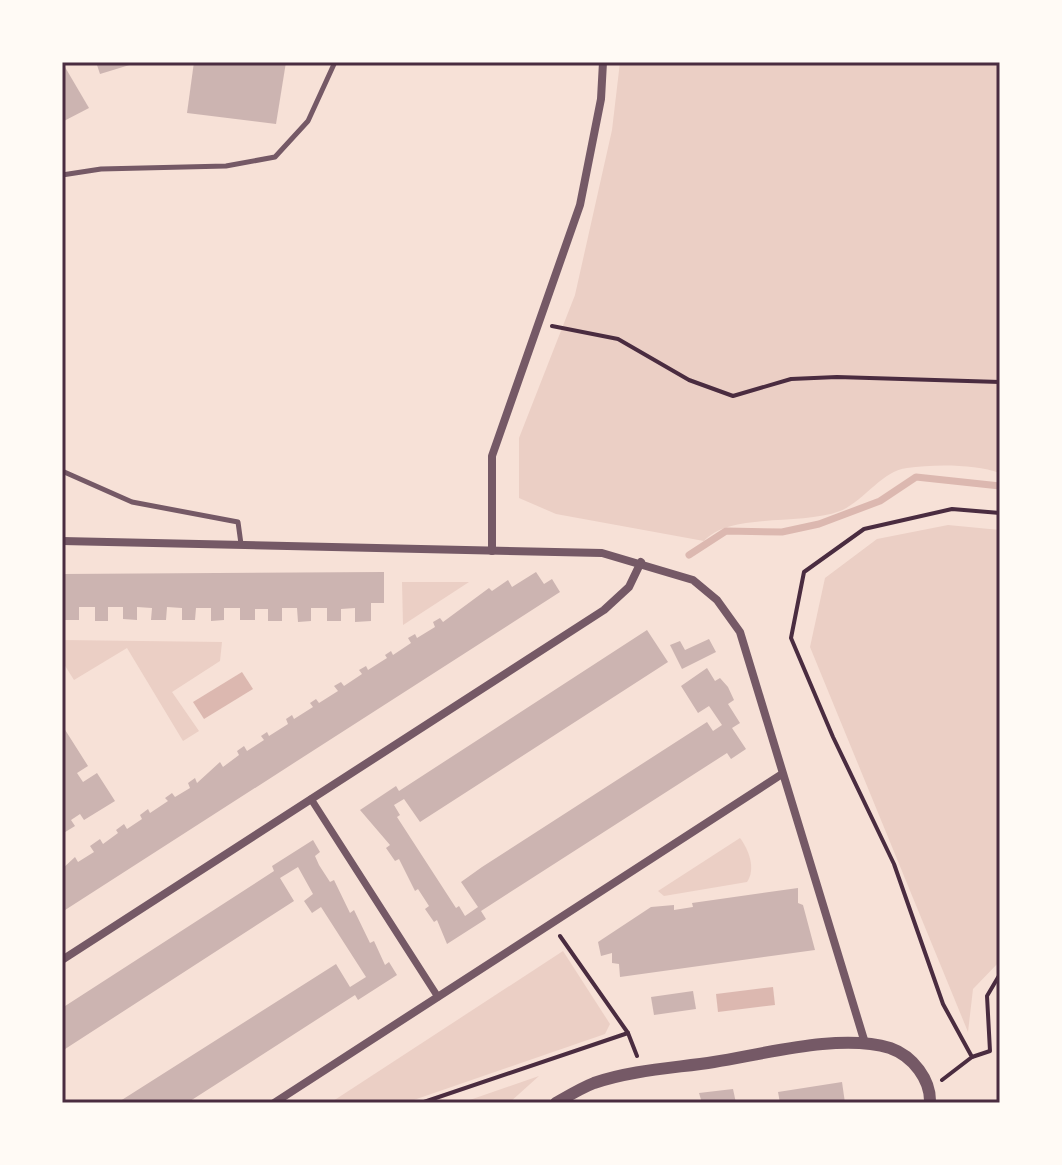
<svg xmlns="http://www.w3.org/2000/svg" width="1062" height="1165" font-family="Lato,sans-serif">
	<rect width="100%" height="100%" fill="#f7e1d7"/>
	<g fill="#ebcfc5">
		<path d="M620 62H1000V473C975 464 934 464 907 468 883 470 863 502 840 511 801 526 730 512 704 541L556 514 519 498V438L575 295 612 130Z"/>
		<path d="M948 525 1000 530V961L973 989 968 1032 810 647 825 578 877 539Z"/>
		<path d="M402 582H469L403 625Z"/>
		<path d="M62 640 222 642 220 661 172 692 199 731 183 741 127 648 74 680 62 661Z"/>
		<path d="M740 838C749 850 756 869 747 882L664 896 658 891Z"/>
		<path d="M563 951 610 1024 605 1034 405 1103H330Z"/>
		<path d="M539 1076 509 1103H461Z"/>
	</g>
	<g fill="#dcb8b0">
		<path d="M242 672 253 689 204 719 193 702Z"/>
		<path d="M773 987 775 1005 718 1012 716 994Z"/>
	</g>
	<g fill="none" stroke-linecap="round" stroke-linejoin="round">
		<path stroke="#dcb8b0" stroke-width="7" d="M689 555 726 531 782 532 819 524 880 501 916 477 1000 486"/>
	</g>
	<g fill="#ccb4b1">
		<path d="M62 62 89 108 62 122Z"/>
		<path d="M96 62H136V63L100 74Z"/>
		<path d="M194 62H286L276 124 187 113Z"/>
		<path d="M384 572V603H371V621L355 622V608L341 609V621H327V608H311V621L298 622 297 608H282V621H268V609H255V620H240V608H224V620L211 621V608H196L195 620H182V608L167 607 166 620H151L152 608 137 607V620L123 619V607H108V621H95V607H79V620H65V608H62V574Z"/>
		<path d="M536 572 544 584 552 579 560 592 62 912V869L75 857 78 862 94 852 90 846 100 839 103 844 118 833 116 830 124 824 127 829 142 819 140 815 148 809 150 813 168 801 165 798 172 793 175 797 190 788 188 783 195 778 197 783 220 762 223 767 239 755 237 751 244 746 247 751 264 740 261 736 267 732 269 736 288 724 286 719 292 715 294 719 313 707 310 703 316 699 319 703 338 691 334 686 341 682 344 686 362 674 359 670 366 666 368 670 387 658 385 655 391 651 393 655 411 643 408 638 415 634 417 638 435 627 433 622 440 618 443 622 489 588 492 591 508 580 512 587Z"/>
		<path d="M647 630 668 662 420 822 404 799 394 805 400 815 397 817 456 908 459 906 465 916 478 907 461 882 482 867 707 722 713 731 722 725 709 706 698 713 681 686 707 668 715 681 720 678 728 687 734 700 728 704 740 723 732 728 746 749 731 759 727 753 526 882 481 911 486 919 447 944 437 920 434 922 425 909 429 906 418 889 415 891 399 859 395 861 386 848 390 845 360 810 396 786 399 791Z"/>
		<path d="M709 639 716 652 682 669 670 645 680 641 685 650Z"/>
		<path d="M62 725 88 766 77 773 83 782 97 773 115 801 84 820 80 814 71 820 75 826 62 834Z"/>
		<path d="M313 840 320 852 315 856 319 865 330 882 334 880 350 913 354 910 370 943 374 941 385 965 389 962 397 975 358 1000 355 995 187 1103H117L336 964 350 987 366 977 321 907 312 913 304 901 313 894 298 867 280 878 294 901 62 1051V1008L274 871 272 866Z"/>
		<path d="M798 888V903L803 905 815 950 620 977 619 964 612 963V953L601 956 598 942 651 907 674 905V910L693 907 692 903Z"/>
		<path d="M693 991 696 1009 654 1015 651 997Z"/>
		<path d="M842 1082 845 1103H780L778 1092Z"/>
		<path d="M733 1089 736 1103H702L699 1093Z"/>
	</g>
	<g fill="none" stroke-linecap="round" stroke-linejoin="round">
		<g stroke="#4a2c40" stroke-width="4">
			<path d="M552 326 618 339 689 380 733 396 791 379 837 377 1000 382"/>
			<path d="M560 936 628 1033 637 1056"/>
			<path d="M972 1057 990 1051 987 996 1000 974"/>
			<path d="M942 1080 972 1057 943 1004 894 864 833 737 791 638 804 572 864 529 952 509 1000 513"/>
			<path d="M421 1103 628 1033"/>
		</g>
		<g stroke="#755966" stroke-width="5">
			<path d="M62 175 101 169 226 166 275 157 308 121 335 62"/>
			<path d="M62 471 132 502 238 522 241 544"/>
		</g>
		<path stroke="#755966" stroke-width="7" d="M311 799 438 997"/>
		<g stroke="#755966" stroke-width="8">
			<path d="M62 541 602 553 693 580 717 600 740 632 865 1043"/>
			<path d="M492 551V456L580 205 601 99 603 62"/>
			<path d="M62 960 604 610 629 587 641 562"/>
			<path d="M274 1103 782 774"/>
		</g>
		<path stroke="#755966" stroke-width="12" d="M556 1103C568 1096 581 1088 594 1083 632 1070 675 1068 714 1062 765 1054 840 1033 890 1048 913 1056 931 1080 930 1103"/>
	</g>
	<rect width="1062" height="1165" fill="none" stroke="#fffaf5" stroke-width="128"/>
	<rect x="64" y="64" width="934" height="1037" fill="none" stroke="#4a2c40" stroke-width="3"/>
</svg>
